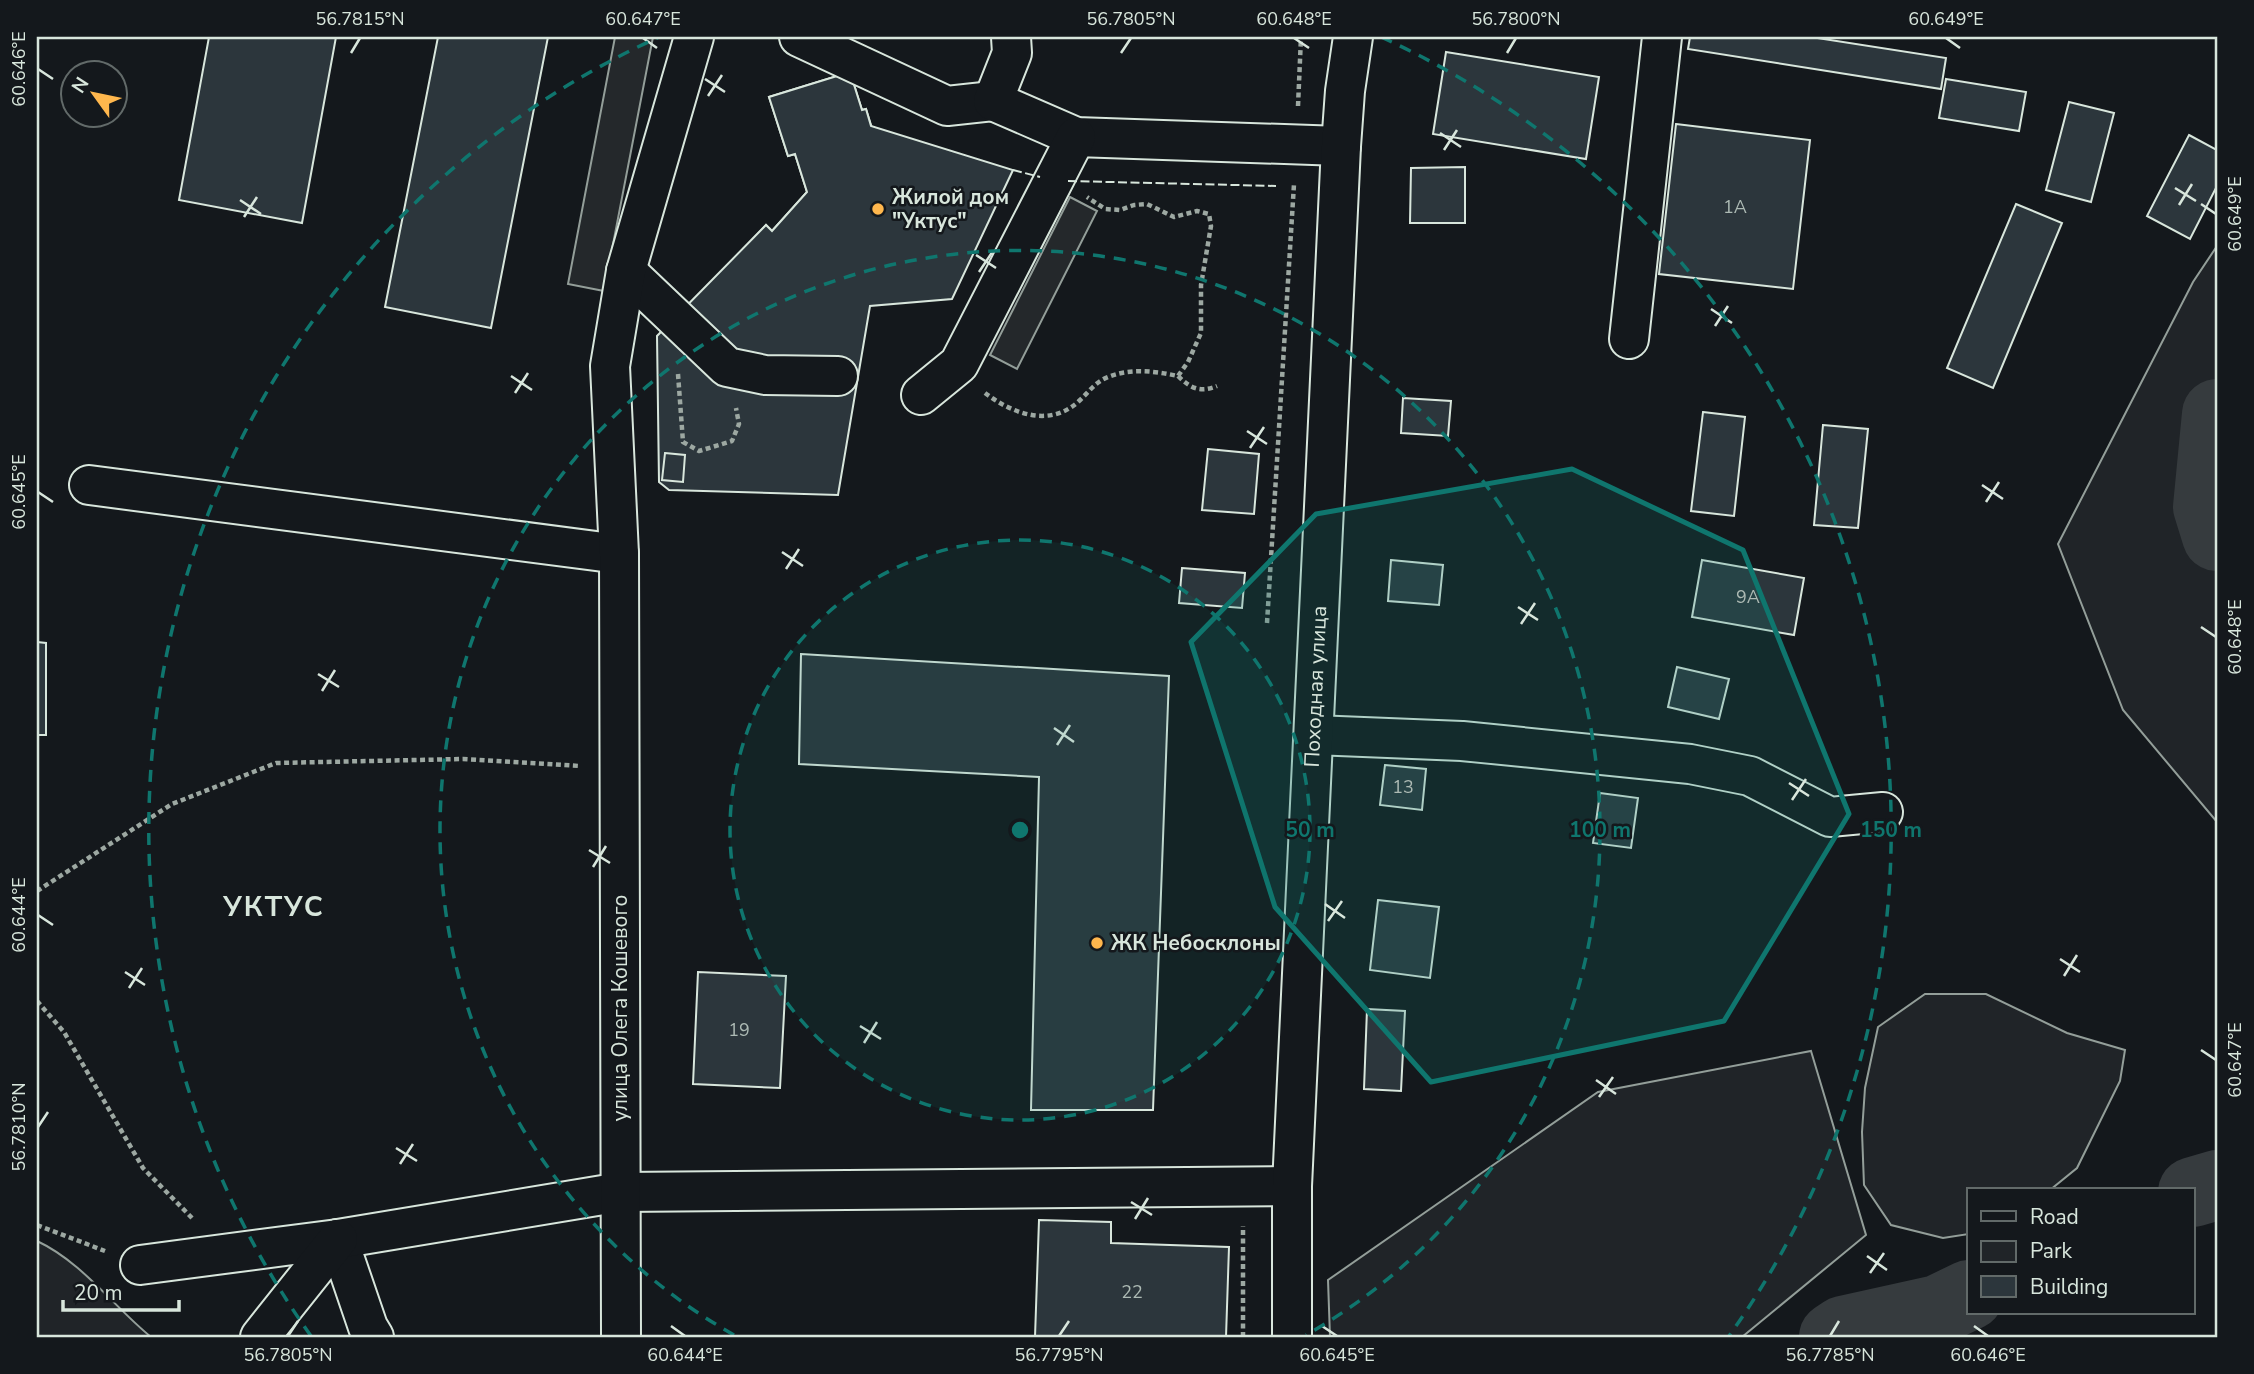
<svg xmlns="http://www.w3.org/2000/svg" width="2254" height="1374" font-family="'Nunito Sans',sans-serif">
	<rect width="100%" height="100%" fill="#14181c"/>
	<g fill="#202428" stroke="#939e99" stroke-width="2">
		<path d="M2217 246V822L2123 710 2058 544 2193 282Z"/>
		<path d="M1925 994H1986L2067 1033 2125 1050 2120 1081 2077 1168 2050 1190H1969V1234L1943 1238 1891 1225 1864 1185 1862 1132 1865 1088 1878 1027Z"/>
		<path d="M1811 1051 1866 1235 1742 1337H1330L1328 1280 1598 1092Z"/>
		<path d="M37 1241C82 1262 113 1306 151 1337H37Z"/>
	</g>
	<g fill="#24282b" stroke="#939e99" stroke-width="2">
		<path d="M615 37H653L604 291 568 284Z"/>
		<path d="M1070 197 1097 211 1017 369 990 355Z"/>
	</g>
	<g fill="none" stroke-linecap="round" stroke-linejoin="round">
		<g stroke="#363b3e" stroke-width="70">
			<path d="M2217 414 2208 507 2217 536"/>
			<path d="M2193 1192 2217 1185"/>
			<path d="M1834 1337 1843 1331 1938 1310 1969 1295"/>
		</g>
	</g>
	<g fill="#2c363c" stroke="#d8e6dc" stroke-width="2">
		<path d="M209 37H336L302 223 179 200Z"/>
		<path d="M438 37H548L491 328 385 307Z"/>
		<path d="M1690 37H1811L1946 58 1941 89 1688 49Z"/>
		<path d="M1446 52 1599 77 1586 159 1433 134Z"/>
		<path d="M850 72 862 110 866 109 883 164 970 187 945 278 860 256 815 304 810 300 783 329 722 272 766 225 772 231 807 192 795 154 788 156 769 97Z"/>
		<path d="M850 72 862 110 866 109 871 126 1013 170 952 299 870 306 838 495 669 490 659 482 657 336 766 225 772 231 807 192 795 154 788 156 769 97Z"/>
		<path d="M1946 79 2026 92 2019 131 1939 118Z"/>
		<path d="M2069 102 2114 113 2091 202 2046 190Z"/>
		<path d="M1676 124 1810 140 1793 289 1659 274Z"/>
		<path d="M2189 135 2217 150V186L2190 239 2147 216Z"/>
		<path d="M1465 167V223H1410L1411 168Z"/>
		<path d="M2016 204 2062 223 1993 388 1947 368Z"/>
		<path d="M1403 398 1451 401 1448 436 1401 433Z"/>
		<path d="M1703 412 1745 417 1734 516 1691 511Z"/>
		<path d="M1823 425 1868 429 1858 528 1814 525Z"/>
		<path d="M1208 449 1259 454 1254 514 1202 510Z"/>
		<path d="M665 453 685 455 683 482 662 480Z"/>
		<path d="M1391 560 1443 565 1439 605 1388 601Z"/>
		<path d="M1702 560 1804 578 1794 635 1692 617Z"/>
		<path d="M1182 568 1245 573 1242 608 1179 603Z"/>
		<path d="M37 642 46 643V735H37Z"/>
		<path d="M801 654 1169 676 1153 1110H1031L1039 777 799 764Z"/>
		<path d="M1677 667 1729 679 1719 719 1668 707Z"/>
		<path d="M1385 765 1426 769 1422 810 1380 805Z"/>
		<path d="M1600 793 1638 798 1631 848 1593 843Z"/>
		<path d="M1378 900 1439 907 1430 978 1370 970Z"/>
		<path d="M698 972 786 976 780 1088 693 1084Z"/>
		<path d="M1367 1009 1405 1011 1401 1091 1364 1089Z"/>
		<path d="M1039 1220 1111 1222V1243L1229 1247 1226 1337H1035Z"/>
	</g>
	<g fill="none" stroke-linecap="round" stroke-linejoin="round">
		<g stroke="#d8e6dc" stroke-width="42">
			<g id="minor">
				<path d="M799 37 947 106 993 101"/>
				<path d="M1011 37 1012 53 993 101 1076 137 1341 146"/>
				<path d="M626 271 727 367 765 375 838 376"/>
				<path d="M1629 339 1662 37"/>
				<path d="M921 395 959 364 1076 137"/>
				<path d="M89 485 619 554"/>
				<path d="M1314 735 1462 741 1690 764 1750 776 1830 817 1883 812"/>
				<path d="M338 1239 368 1327 374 1337"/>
				<path d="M140 1265 338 1239 621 1192 1292 1186"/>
				<path d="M260 1337 338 1239"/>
				<path d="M621 1337 619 554 610 366 626 271 694 37"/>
			</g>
		</g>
		<g stroke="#d8e6dc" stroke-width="42">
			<g id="major">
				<path id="s1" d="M1292 1337V1186L1341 146 1345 91 1353 37"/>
			</g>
		</g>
		<g stroke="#9da8a2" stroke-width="4.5" stroke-dasharray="5 3.5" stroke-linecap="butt">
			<path d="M1298 106 1301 37"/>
			<path d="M678 374 683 442 699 451 732 441 739 424 736 408"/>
			<path d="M1178 376C1190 388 1200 393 1217 386"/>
			<path d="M985 393C1013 414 1050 428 1079 401 1089 392 1095 382 1108 377 1130 368 1155 371 1178 376L1188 362 1201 333V285L1211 226 1209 214 1197 211 1174 217 1147 204 1134 205 1120 210 1105 209 1087 197"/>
			<path d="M1267 623 1294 184"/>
			<path d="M37 891 172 804 276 763 463 759 580 766"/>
			<path d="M37 1001 64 1032 143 1168 192 1218"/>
			<path d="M37 1225 105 1251"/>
			<path d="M1243 1337V1226"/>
		</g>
		<use href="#minor" stroke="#14181c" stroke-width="38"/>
		<use href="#major" stroke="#14181c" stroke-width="38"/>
		<g stroke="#d8e6dc" stroke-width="2" stroke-dasharray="9 3.5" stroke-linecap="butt">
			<path d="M1013 170 1040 177"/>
			<path d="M1068 181 1276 186"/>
		</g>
	</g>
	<path fill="#0f766e" fill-opacity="0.2" stroke="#0f766e" stroke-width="5" stroke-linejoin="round" d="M1572 469 1743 550 1849 814 1724 1021 1431 1082 1275 907 1191 642 1316 514Z"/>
	<path fill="none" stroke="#d8e6dc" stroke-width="2.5" d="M643 38 657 48M1294 38 1309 48M1946 38 1960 48M351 53 360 38M1121 53 1131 38M1507 53 1516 38M38 69 53 79M705 79 725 92M708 96 722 75M1440 133 1461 147M1444 150 1457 130M2175 188 2196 201M240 200 261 214M2201 204 2216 214M2179 205 2192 184M244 217 257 197M976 255 996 268M979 272 993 251M1711 309 1732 323M1715 326 1728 306M511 376 532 390M515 393 528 373M1247 431 1267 444M1250 448 1264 427M1982 485 2003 499M38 492 53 502M1986 502 1999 482M782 552 803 566M786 569 799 549M1518 607 1538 620M1521 624 1535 603M2201 627 2216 637M318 674 339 687M322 691 335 670M1054 728 1074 742M1057 745 1070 725M1789 783 1809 796M1792 800 1806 779M589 850 610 863M593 867 606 846M1325 904 1345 918M38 915 53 925M1328 921 1342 901M2060 959 2080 972M125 972 145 985M2064 976 2077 955M129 988 142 968M860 1026 881 1039M864 1043 877 1022M2201 1050 2216 1060M1596 1080 1616 1094M1599 1097 1613 1077M38 1127 48 1112M396 1148 417 1161M400 1164 413 1144M1131 1202 1152 1215M1135 1219 1148 1198M1867 1256 1887 1270M1870 1273 1884 1253M671 1326 685 1336M1322 1326 1337 1336M1974 1326 1988 1336M288 1336 298 1321M1059 1336 1069 1321M1830 1336 1839 1321"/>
	<circle cx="1020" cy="830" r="290" fill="#0f766e" fill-opacity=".12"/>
	<g fill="none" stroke="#0f766e" stroke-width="3.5" stroke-dasharray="12 9">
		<circle cx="1020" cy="830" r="290"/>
		<path d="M734 1335A580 580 0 1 1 1306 1335"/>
		<path d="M311 1336A871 871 0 0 1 659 37M1381 37A871 871 0 0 1 1729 1336"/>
	</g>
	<g fill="#ffb74d" stroke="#14181c" stroke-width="2.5">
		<circle cx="878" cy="209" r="7"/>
		<circle cx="1097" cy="943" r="7"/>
	</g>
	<g text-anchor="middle" stroke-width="5" stroke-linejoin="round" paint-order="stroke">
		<g font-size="18" fill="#adbab4">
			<text x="1735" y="213">1А</text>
			<text x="1748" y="603">9А</text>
			<text x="1403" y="793">13</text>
			<text x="739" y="1036">19</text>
			<text x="1132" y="1298">22</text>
		</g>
		<g font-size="21" font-weight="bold" fill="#d8e6dc" stroke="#14181c" text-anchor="start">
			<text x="892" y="204">Жилой дом<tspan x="892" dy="24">"Уктус"</tspan></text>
			<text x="1111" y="950">ЖК Небосклоны</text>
		</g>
		<g font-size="21" fill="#d8e6dc" stroke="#14181c">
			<text dy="7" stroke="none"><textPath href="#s1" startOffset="651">Походная улица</textPath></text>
			<text transform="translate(620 1008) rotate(-90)" y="7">улица Олега Кошевого</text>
		</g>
		<g font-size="28" font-weight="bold" letter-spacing="2" fill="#d8e6dc" stroke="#14181c">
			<text x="274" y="916">УКТУС</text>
		</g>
	</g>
	<circle cx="1020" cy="830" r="10" fill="#0f766e" stroke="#14181c" stroke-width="3.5"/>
	<g font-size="21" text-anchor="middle" font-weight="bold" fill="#0f766e" stroke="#14181c" stroke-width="5" stroke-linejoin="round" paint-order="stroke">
		<text x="1310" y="837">50 m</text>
		<text x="1600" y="837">100 m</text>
		<text x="1891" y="837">150 m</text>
	</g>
	<rect width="2254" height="1374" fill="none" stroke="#14181c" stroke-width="77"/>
	<rect x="1967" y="1188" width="228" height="126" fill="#14181c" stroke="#626a69" stroke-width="2"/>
	<rect x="1981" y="1211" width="35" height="10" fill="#14181c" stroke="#626a69" stroke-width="2"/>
	<text x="2030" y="1224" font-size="21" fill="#d8e6dc">Road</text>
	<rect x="1981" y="1241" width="35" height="21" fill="#202428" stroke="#626a69" stroke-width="2"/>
	<text x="2030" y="1258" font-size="21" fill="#d8e6dc">Park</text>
	<rect x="1981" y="1276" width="35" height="21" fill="#2c363c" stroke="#626a69" stroke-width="2"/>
	<text x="2030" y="1294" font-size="21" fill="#d8e6dc">Building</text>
	<g transform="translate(94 94) rotate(303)"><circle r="33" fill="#14181c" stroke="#626a69" stroke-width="2"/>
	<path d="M0-5L12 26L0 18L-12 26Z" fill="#ffb74d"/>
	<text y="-10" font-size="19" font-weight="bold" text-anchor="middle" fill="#d8e6dc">N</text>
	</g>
	<path d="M63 1300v10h116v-10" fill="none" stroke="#d8e6dc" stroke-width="3.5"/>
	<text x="74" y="1300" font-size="21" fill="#d8e6dc" stroke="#14181c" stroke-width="5" paint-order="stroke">20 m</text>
	<rect x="38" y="38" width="2178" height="1298" fill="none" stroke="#d8e6dc" stroke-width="2.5"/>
	<g font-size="18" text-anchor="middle" fill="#d8e6dc">
		<text x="360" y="25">56.7815°N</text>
		<text x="643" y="25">60.647°E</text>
		<text x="1131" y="25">56.7805°N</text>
		<text x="1294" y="25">60.648°E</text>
		<text x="1516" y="25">56.7800°N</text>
		<text x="1946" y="25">60.649°E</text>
		<text transform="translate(19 69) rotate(-90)" y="6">60.646°E</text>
		<text transform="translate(2235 214) rotate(-90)" y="6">60.649°E</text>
		<text transform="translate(19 492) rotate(-90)" y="6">60.645°E</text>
		<text transform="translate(2235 637) rotate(-90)" y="6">60.648°E</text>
		<text transform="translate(19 915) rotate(-90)" y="6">60.644°E</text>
		<text transform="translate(2235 1060) rotate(-90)" y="6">60.647°E</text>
		<text transform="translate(19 1127) rotate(-90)" y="6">56.7810°N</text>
		<text x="288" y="1361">56.7805°N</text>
		<text x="685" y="1361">60.644°E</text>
		<text x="1059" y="1361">56.7795°N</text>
		<text x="1337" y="1361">60.645°E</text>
		<text x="1830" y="1361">56.7785°N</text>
		<text x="1988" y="1361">60.646°E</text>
	</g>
</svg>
